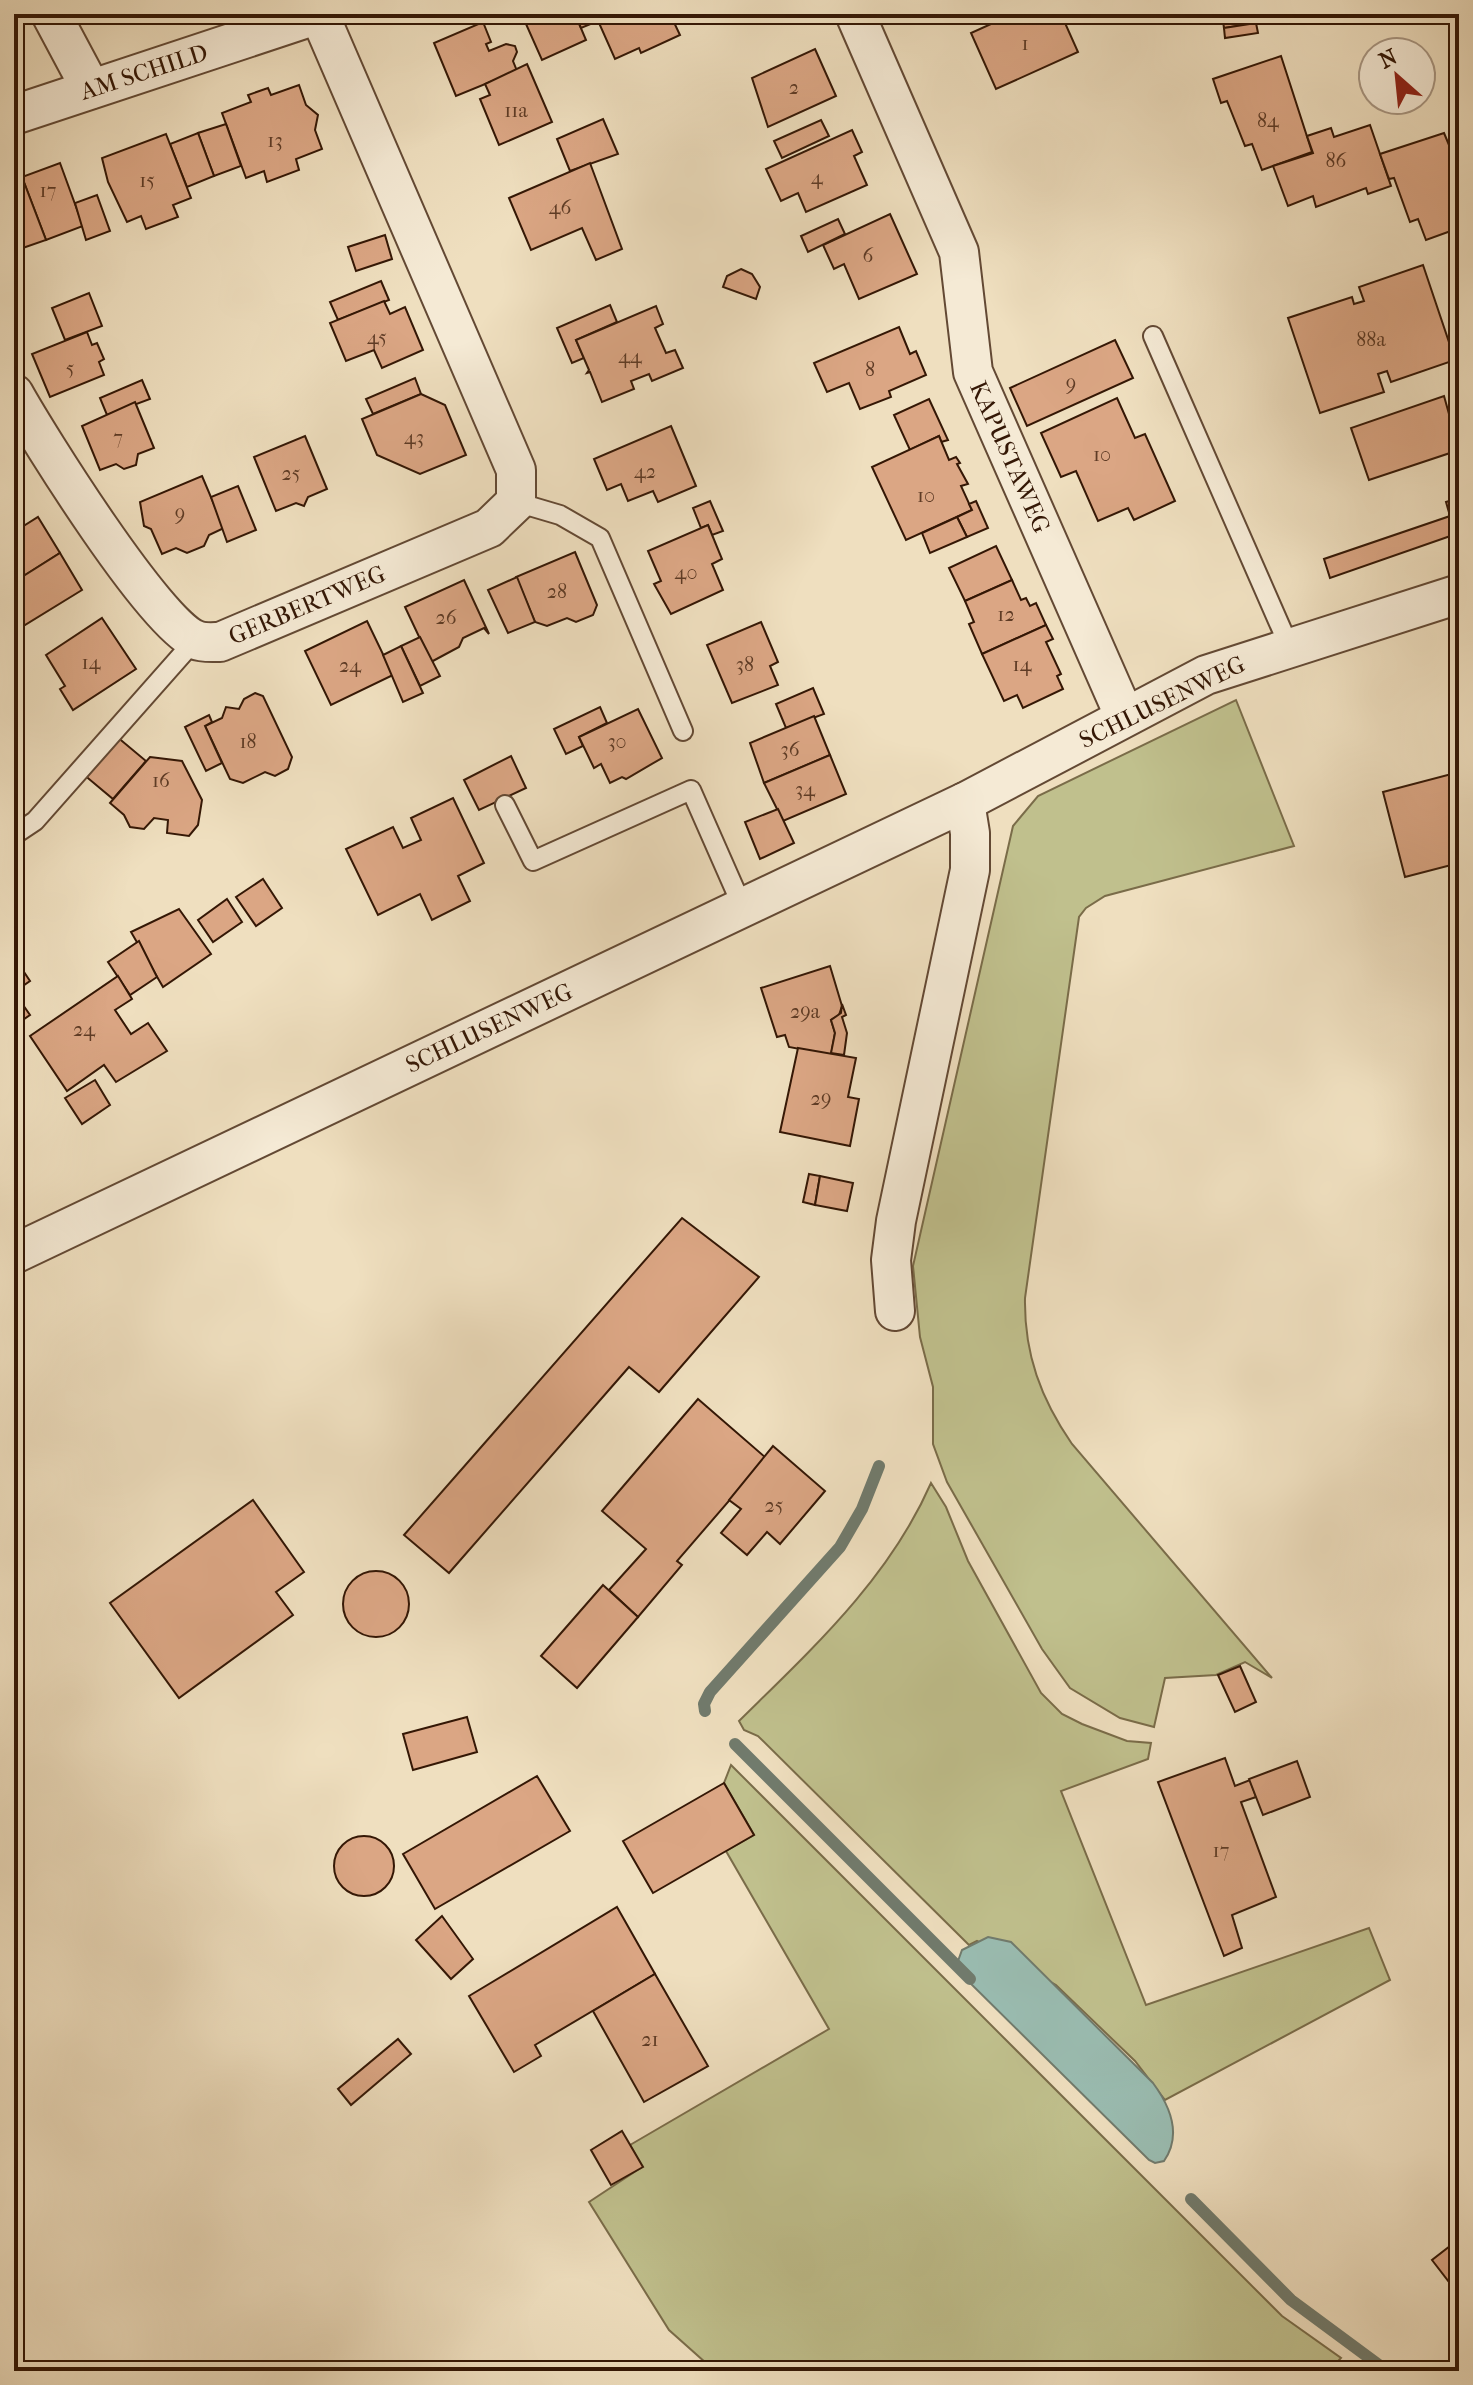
<svg xmlns="http://www.w3.org/2000/svg" width="1473" height="2385" font-family="'IM FELL French Canon',serif">
	<rect width="100%" height="100%" fill="#efdfbf"/>
	<filter id="stains"><feTurbulence type="fractalNoise" baseFrequency=".0025" numOctaves="4"/><feColorMatrix values="0 0 0 0 .2 0 0 0 0 .09 0 0 0 0 .02 0 0 0 .5 -.17"/></filter>
	<radialGradient id="worn" r=".72"><stop offset=".6" stop-color="#630" stop-opacity="0"/><stop offset="1" stop-color="#630" stop-opacity=".3"/></radialGradient>
	<g fill="#c0c08d" stroke="#7a6c49" stroke-width="2">
		<path d="M1236 700 1294 846 1105 896 1086 908 1079 917 1025 1298C1024 1354 1041 1399 1072 1444L1272 1678 1245 1662 1216 1675 1165 1678 1154 1727 1120 1718 1070 1688 1042 1649 947 1482 933 1444V1387L920 1337 913 1266 1013 826 1038 796Z"/>
		<path d="M931 1483 946 1507 968 1561 1041 1693 1062 1714 1082 1724 1127 1741 1151 1743 1148 1759 1061 1791 1146 2005 1369 1928 1390 1980 1165 2100 1135 2061 1056 1985 977 1941 969 1945 758 1736 744 1730 739 1721C812 1649 889 1579 931 1483Z"/>
		<path d="M731 1765 1282 2316 1341 2358 1329 2371H715L669 2330 589 2202 642 2167 630 2145 829 2029 726 1851 754 1835 724 1783Z"/>
	</g>
	<path fill="#9abdb2" stroke="#717b6d" stroke-width="2" d="M988 1937 1011 1942 1153 2083C1170 2106 1182 2135 1164 2161L1155 2163 1149 2160 961 1974 958 1961 962 1950Z"/>
	<g fill="none" stroke-linecap="round" stroke-linejoin="round">
		<g stroke="#717b6d" stroke-width="12">
			<path d="M705 1711 704 1704 710 1692 840 1547 862 1509 879 1466"/>
			<path d="M735 1744 970 1979"/>
			<path d="M1191 2199 1291 2300 1387 2371"/>
		</g>
	</g>
	<g fill="#dba684" stroke="#341705" stroke-width="2">
		<path d="M549 14H575L586 40 542 60 526 24Z"/>
		<path d="M575 14H595L598 21 581 28Z"/>
		<path d="M595 14H670L680 35 641 53 639 48 615 59Z"/>
		<path d="M1013 14H1061L1078 52 996 89 971 33Z"/>
		<path d="M1222 14H1261L1262 22 1224 28Z"/>
		<path d="M483 22 491 42 486 44 489 51 506 44 515 46 517 52 513 61 517 71 456 96 434 43Z"/>
		<path d="M1256 23 1258 33 1225 38 1224 28Z"/>
		<path d="M815 49 836 96 768 127 752 78Z"/>
		<path d="M1281 56 1312 152 1262 170 1252 144 1245 146 1227 101 1221 103 1213 79Z"/>
		<path d="M527 64 552 122 499 145 480 99 490 95 485 84Z"/>
		<path d="M299 85 306 105 318 115 315 130 322 149 296 159 299 170 267 182 264 171 246 178 222 113 251 102 248 95 268 88 271 95Z"/>
		<path d="M603 119 618 154 570 171 557 139Z"/>
		<path d="M821 120 829 136 782 158 774 141Z"/>
		<path d="M226 124 241 166 214 176 198 133Z"/>
		<path d="M1370 125 1391 186 1368 194 1366 188 1316 207 1313 196 1288 206 1273 166 1313 153 1307 136 1331 128 1334 137Z"/>
		<path d="M852 130 862 152 854 156 867 185 806 212 798 193 781 201 766 169Z"/>
		<path d="M198 133 214 176 187 187 170 144Z"/>
		<path d="M1444 133 1459 169V228L1426 240 1418 219 1410 222 1394 178 1389 179 1380 154Z"/>
		<path d="M166 134 191 198 173 205 178 217 146 229 141 216 127 222 108 182 102 158Z"/>
		<path d="M60 163 83 226 46 240 22 177Z"/>
		<path d="M590 163 622 249 596 260 582 228 531 250 509 198Z"/>
		<path d="M22 177 46 240 14 251V180Z"/>
		<path d="M97 195 110 231 86 240 75 203Z"/>
		<path d="M890 214 917 274 859 299 844 264 834 269 823 245Z"/>
		<path d="M838 219 845 234 808 252 801 236Z"/>
		<path d="M385 235 392 259 356 271 348 247Z"/>
		<path d="M1423 265 1455 360 1391 382 1387 371 1378 374 1384 392 1320 413 1288 318 1352 297 1354 304 1364 301 1359 287Z"/>
		<path d="M741 269 752 274 760 287 756 299 723 287 727 276Z"/>
		<path d="M381 281 389 300 338 320 330 302Z"/>
		<path d="M89 293 102 326 65 340 52 308Z"/>
		<path d="M384 301 390 314 405 307 423 350 382 368 374 350 346 361 330 323Z"/>
		<path d="M610 305 617 322 576 340 584 358 572 363 557 328Z"/>
		<path d="M656 306 663 324 655 328 666 353 675 350 683 368 652 381 649 374 631 381 634 389 602 402 590 372 587 373 589 370 576 340Z"/>
		<path d="M899 327 910 354 916 351 926 375 889 391 891 397 860 409 849 383 827 392 814 363Z"/>
		<path d="M87 332 92 345 97 343 104 359 99 362 104 375 50 397 32 354Z"/>
		<path d="M1115 340 1133 378 1027 426 1010 388Z"/>
		<path d="M415 378 421 394 373 414 366 399Z"/>
		<path d="M142 380 150 399 107 415 100 398Z"/>
		<path d="M421 394 445 405 466 455 420 474 377 455 362 419Z"/>
		<path d="M1444 396 1459 450 1369 480 1351 428Z"/>
		<path d="M1117 398 1135 438 1145 434 1175 501 1134 520 1128 508 1098 521 1076 471 1061 477 1041 433Z"/>
		<path d="M929 399 948 440 941 442 939 436 910 450 894 415Z"/>
		<path d="M135 402 154 448 138 454 136 465 124 469 116 464 100 470 82 426Z"/>
		<path d="M671 426 696 486 658 502 653 491 628 501 621 484 607 490 594 459Z"/>
		<path d="M305 436 327 489 308 497 304 506 296 503 276 511 254 457Z"/>
		<path d="M939 436 949 460 956 457 960 463 957 464 968 484 961 486 972 510 906 540 872 467Z"/>
		<path d="M202 476 224 528 209 535 204 546 187 553 176 548 162 554 151 529 144 526 140 502Z"/>
		<path d="M238 486 256 530 227 542 211 497Z"/>
		<path d="M1459 498V533L1330 578 1324 559 1450 516 1446 502Z"/>
		<path d="M710 501 723 531 712 535 708 525 701 528 693 508Z"/>
		<path d="M976 501 988 528 967 537 957 517 972 510 969 504Z"/>
		<path d="M38 517 60 553 14 582V532Z"/>
		<path d="M957 517 967 537 930 553 922 533Z"/>
		<path d="M708 525 722 559 712 564 723 590 671 614 654 584 661 581 648 551Z"/>
		<path d="M996 546 1012 580 965 601 949 568Z"/>
		<path d="M575 552 597 605 593 615 576 622 567 618 547 626 535 622 516 577Z"/>
		<path d="M60 553 82 590 20 628 14 617V582Z"/>
		<path d="M517 577 535 622 508 633 488 590Z"/>
		<path d="M464 580 489 634 484 628 463 638 459 647 431 662 405 607Z"/>
		<path d="M1012 580 1021 600 1026 598 1030 606 1036 603 1046 625 982 654 969 624 974 622 965 601Z"/>
		<path d="M102 618 136 669 73 710 60 689 65 686 46 655Z"/>
		<path d="M367 621 393 675 331 705 305 651Z"/>
		<path d="M761 622 778 662 770 666 778 685 732 703 707 645Z"/>
		<path d="M1046 625 1053 639 1046 642 1061 674 1057 676 1063 689 1023 708 1017 695 1004 701 982 654Z"/>
		<path d="M420 637 440 676 420 686 401 646Z"/>
		<path d="M401 646 423 693 403 702 383 655Z"/>
		<path d="M813 688 824 714 786 728 776 704Z"/>
		<path d="M255 693 263 696 292 757 288 769 275 776 265 772 243 783 230 779 205 726 222 718 226 707 239 709 244 699Z"/>
		<path d="M600 707 607 723 579 737 583 746 566 754 554 729Z"/>
		<path d="M638 709 662 758 626 779 622 777 610 783 601 764 594 768 579 737Z"/>
		<path d="M209 715 212 722 205 726 222 763 206 771 185 727Z"/>
		<path d="M814 716 830 755 764 783 750 743Z"/>
		<path d="M116 736 146 761 113 799 83 774Z"/>
		<path d="M830 755 846 794 783 821 764 783Z"/>
		<path d="M511 756 526 788 479 810 464 780Z"/>
		<path d="M150 757 182 761 202 800 198 825 189 836 167 833 168 820 154 818 144 829 130 827 124 815 110 803Z"/>
		<path d="M1459 772V863L1405 877 1383 792Z"/>
		<path d="M453 798 484 863 458 876 470 901 432 920 420 894 378 915 346 849 393 827 403 848 421 840 411 818Z"/>
		<path d="M778 809 794 843 760 859 745 822Z"/>
		<path d="M263 879 282 908 256 926 236 897Z"/>
		<path d="M227 899 242 922 213 942 198 920Z"/>
		<path d="M179 909 211 954 163 987 131 932Z"/>
		<path d="M139 941 157 977 130 995 108 962Z"/>
		<path d="M14 957 30 981 14 992Z"/>
		<path d="M830 966 842 1006 839 1015 831 1020 835 1033 831 1055 789 1047 785 1035 777 1037 761 988Z"/>
		<path d="M118 976 132 999 115 1010 131 1034 148 1023 167 1051 116 1082 104 1065 67 1091 30 1036Z"/>
		<path d="M14 992 30 1015 14 1026Z"/>
		<path d="M842 1004 846 1015 842 1017 847 1033 844 1055 831 1053 835 1033 831 1020 841 1013Z"/>
		<path d="M798 1048 856 1058 848 1097 859 1099 850 1146 780 1132Z"/>
		<path d="M95 1080 110 1105 82 1124 65 1098Z"/>
		<path d="M809 1174 820 1176 815 1205 803 1202Z"/>
		<path d="M820 1176 853 1183 847 1211 815 1205Z"/>
		<path d="M682 1218 759 1277 659 1392 629 1367 449 1573 404 1535Z"/>
		<path d="M698 1399 766 1458 677 1561 682 1565 638 1617 609 1590 646 1549 602 1511Z"/>
		<path d="M773 1446 825 1491 780 1544 767 1532 747 1555 721 1533 741 1509 729 1500Z"/>
		<path d="M253 1500 304 1572 276 1592 293 1615 179 1698 110 1603Z"/>
		<circle cx="376" cy="1604" r="33"/>
		<path d="M603 1585 638 1617 577 1688 541 1656Z"/>
		<path d="M1240 1666 1256 1702 1235 1712 1218 1675Z"/>
		<path d="M467 1717 477 1752 413 1770 403 1734Z"/>
		<path d="M1225 1758 1235 1786 1250 1780 1256 1797 1241 1802 1276 1897 1232 1915 1242 1948 1224 1956 1158 1782Z"/>
		<path d="M1297 1761 1310 1797 1263 1815 1249 1779Z"/>
		<path d="M537 1776 570 1831 435 1909 403 1854Z"/>
		<path d="M724 1783 754 1835 653 1893 623 1841Z"/>
		<circle cx="364" cy="1866" r="30"/>
		<path d="M617 1907 655 1974 535 2045 541 2056 514 2072 469 1996Z"/>
		<path d="M442 1916 473 1959 451 1979 416 1940Z"/>
		<path d="M655 1974 708 2066 644 2102 593 2011Z"/>
		<path d="M398 2039 411 2054 351 2105 338 2089Z"/>
		<path d="M622 2131 643 2167 611 2185 591 2150Z"/>
		<path d="M1459 2239V2295L1432 2260Z"/>
	</g>
	<g fill="none" stroke-linecap="round" stroke-linejoin="round">
		<g stroke="#634934" stroke-width="22">
			<g id="service">
				<path d="M1153 336 1289 646"/>
				<path d="M516 502 560 515 600 538 683 731"/>
				<path d="M505 805 533 861 691 790 743 908"/>
				<path d="M14 835 35 821 195 640"/>
			</g>
		</g>
		<g stroke="#634934" stroke-width="42">
			<g id="minor">
				<path d="M51 14 91 89"/>
				<path d="M855 14 959 252 973 372 1124 715"/>
				<path d="M14 115 319 14"/>
				<path d="M14 394C38 437 156 626 196 640 203 643 213 642 220 642L489 528 516 502V470L319 14"/>
				<path d="M14 1254 965 802 1206 675 1459 594"/>
				<path d="M895 1311 891 1260 896 1221 970 870V833L965 802"/>
			</g>
		</g>
		<use href="#service" stroke="#f5ead5" stroke-width="18"/>
		<use href="#minor" stroke="#f5ead5" stroke-width="38"/>
	</g>
	<g text-anchor="middle" stroke-width="6" stroke-linejoin="round" paint-order="stroke">
		<g font-size="20" fill="#5e3b25">
			<text x="1025" y="50">1</text>
			<text x="794" y="94">2</text>
			<text x="516" y="117">11a</text>
			<text x="1268" y="127">84</text>
			<text x="275" y="147">13</text>
			<text x="1336" y="167">86</text>
			<text x="817" y="184">4</text>
			<text x="147" y="187">15</text>
			<text x="48" y="197">17</text>
			<text x="560" y="214">46</text>
			<text x="868" y="262">6</text>
			<text x="377" y="344">45</text>
			<text x="1371" y="346">88a</text>
			<text x="630" y="363">44</text>
			<text x="70" y="375">5</text>
			<text x="870" y="376">8</text>
			<text x="1071" y="390">9</text>
			<text x="118" y="444">7</text>
			<text x="414" y="444">43</text>
			<text x="1102" y="461">10</text>
			<text x="645" y="478">42</text>
			<text x="291" y="480">25</text>
			<text x="926" y="502">10</text>
			<text x="180" y="520">9</text>
			<text x="686" y="579">40</text>
			<text x="557" y="598">28</text>
			<text x="1006" y="621">12</text>
			<text x="446" y="624">26</text>
			<text x="91" y="669">14</text>
			<text x="745" y="671">38</text>
			<text x="1022" y="671">14</text>
			<text x="350" y="672">24</text>
			<text x="248" y="748">18</text>
			<text x="617" y="748">30</text>
			<text x="790" y="756">36</text>
			<text x="161" y="787">16</text>
			<text x="805" y="796">34</text>
			<text x="805" y="1018">29a</text>
			<text x="84" y="1036">24</text>
			<text x="821" y="1105">29</text>
			<text x="774" y="1512">25</text>
			<text x="1221" y="1857">17</text>
			<text x="650" y="2046">21</text>
		</g>
		<g font-size="24" fill="#341705" stroke="#f5ead5">
			<text transform="translate(144 72) rotate(-18)" y="8">AM SCHILD</text>
			<text transform="translate(1010 457) rotate(66)" y="8">KAPUSTAWEG</text>
			<text transform="translate(307 605) rotate(-23)" y="8">GERBERTWEG</text>
			<text transform="translate(1162 702) rotate(-26)" y="8">SCHLUSENWEG</text>
			<text transform="translate(489 1028) rotate(-25)" y="8">SCHLUSENWEG</text>
		</g>
	</g>
	<rect width="1473" height="2385" fill="none" stroke="#efdfbf" stroke-width="48"/>
	<rect x="16" y="16" width="1441" height="2353" fill="none" stroke="#341705" stroke-width="4"/>
	<rect x="24" y="24" width="1425" height="2337" fill="none" stroke="#341705" stroke-width="2"/>
	<g transform="translate(1397 76) rotate(333)"><circle r="38" fill="#f5ead5" stroke="#a89682" stroke-width="2"/>
	<path d="M0-6L14 30L0 20L-14 30Z" fill="#8f2418"/>
	<text y="-12" font-size="22" font-weight="bold" text-anchor="middle" fill="#341705">N</text>
	</g>
	<rect width="100%" height="100%" filter="url(#stains)"/>
	<rect width="100%" height="100%" fill="url(#worn)"/>
</svg>
